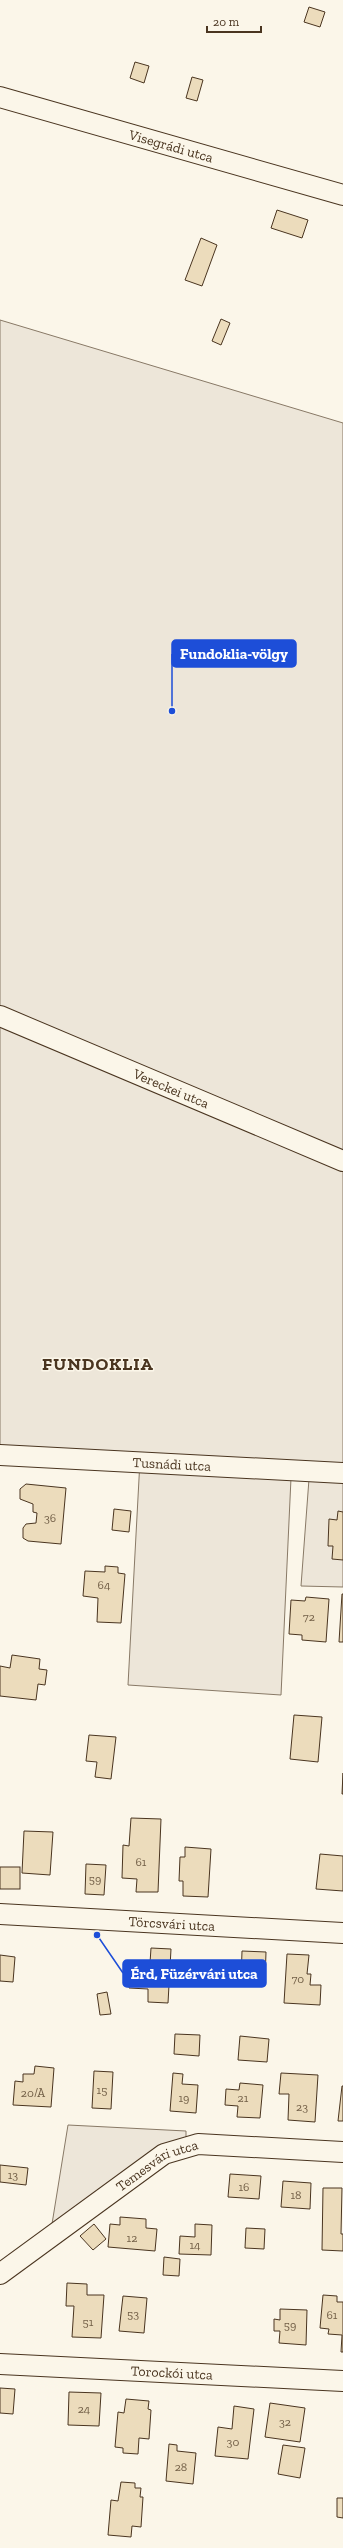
<svg xmlns="http://www.w3.org/2000/svg" width="343" height="2548" font-family="'Zilla Slab',serif">
	<rect width="100%" height="100%" fill="#fbf6e9"/>
	<g fill="#ede6d9" stroke="#887966">
		<path d="M0 320 343 423V1587L301 1586 309 1479 291 1478 281 1695 128 1685 140 1460 0 1452Z"/>
		<path d="M68 2125 186 2131V2142L99 2189 52 2224Z"/>
	</g>
	<g fill="#ecdcbc" stroke="#4a3520">
		<path d="M309 7 325 12 320 27 304 22Z"/>
		<path d="M135 62 149 66 144 83 130 78Z"/>
		<path d="M192 77 203 80 197 101 186 98Z"/>
		<path d="M277 210 308 220 302 238 271 228Z"/>
		<path d="M201 238 217 245 202 286 185 280Z"/>
		<path d="M221 319 230 323 221 345 212 341Z"/>
		<path d="M26 1484 66 1488 61 1544 28 1541 23 1538V1528L26 1524 36 1523 37 1513 33 1512V1504L20 1499V1489Z"/>
		<path d="M114 1509 131 1511 129 1532 112 1530Z"/>
		<path d="M338 1511 343 1512V1560L332 1559 333 1546H328L329 1519 337 1520Z"/>
		<path d="M105 1566 118 1567V1573L125 1574 121 1623 97 1622 98 1598 83 1596 85 1571 105 1572Z"/>
		<path d="M342 1594H343V1642H339Z"/>
		<path d="M306 1597 329 1599 326 1642 302 1640V1635L289 1634 291 1600 305 1601Z"/>
		<path d="M12 1655 40 1659 39 1669 47 1670 45 1685 38 1684 36 1700 0 1696V1666L10 1668Z"/>
		<path d="M294 1715 322 1717 318 1762 290 1759Z"/>
		<path d="M89 1735 116 1737 111 1779 95 1777 97 1762 86 1761Z"/>
		<path d="M343 1773V1794H342Z"/>
		<path d="M131 1818 161 1819 158 1892H136L137 1879 122 1878 123 1845 129 1846Z"/>
		<path d="M24 1831 53 1832 50 1875 22 1873Z"/>
		<path d="M185 1847 211 1849 208 1897 183 1896V1881H179L180 1857H185Z"/>
		<path d="M320 1854 343 1856V1891L316 1889Z"/>
		<path d="M86 1864 106 1865 104 1895 85 1894Z"/>
		<rect x="0" y="1867" width="20" height="22"/>
		<path d="M151 1948 171 1949 168 2003 148 2002V1989L129 1988 130 1962 150 1963Z"/>
		<path d="M242 1951 266 1952 265 1982 241 1981Z"/>
		<path d="M287 1954 309 1955 307 1974H311L310 1985H321L320 2005 284 2003Z"/>
		<path d="M0 1955 15 1957 13 1982 0 1981Z"/>
		<path d="M107 1992 111 2014 100 2015 97 1994Z"/>
		<path d="M175 2034 200 2035 199 2056 174 2054Z"/>
		<path d="M240 2036 269 2039 267 2062 238 2060Z"/>
		<path d="M35 2066 54 2068 51 2107 13 2105 15 2081 23 2082V2074H34Z"/>
		<path d="M94 2071 113 2072 111 2109 92 2108Z"/>
		<path d="M173 2073 183 2074 182 2084 198 2085 196 2113 170 2111Z"/>
		<path d="M281 2073 318 2075 315 2122 288 2120 289 2094H279Z"/>
		<path d="M240 2083 263 2085 260 2118 237 2117 238 2106 225 2105 226 2089 239 2090Z"/>
		<path d="M342 2086H343V2121H338Z"/>
		<path d="M0 2165 28 2168 26 2185 0 2182Z"/>
		<path d="M230 2174 261 2176 259 2199 228 2197Z"/>
		<path d="M283 2181 311 2183 310 2209 281 2207Z"/>
		<path d="M323 2188H342L341 2234H343V2251L322 2250Z"/>
		<path d="M120 2217 146 2219V2228L157 2229 155 2251 108 2247 110 2224 120 2225Z"/>
		<path d="M94 2224 106 2239 93 2250 80 2236Z"/>
		<path d="M195 2224 212 2225 211 2255 179 2254 180 2236 195 2237Z"/>
		<path d="M246 2228 265 2229 264 2249 245 2248Z"/>
		<path d="M164 2257 180 2259 179 2276 163 2275Z"/>
		<path d="M67 2283 87 2284V2295H104L101 2338 72 2337 74 2306H66Z"/>
		<path d="M323 2295 337 2296V2302H343V2352H341L342 2335 328 2334 329 2329 320 2328Z"/>
		<path d="M123 2296 147 2298 144 2333 119 2331Z"/>
		<path d="M280 2309 307 2310 306 2345 279 2343 280 2331H274V2319L280 2320Z"/>
		<path d="M0 2388 15 2389 13 2414 0 2413Z"/>
		<path d="M69 2392 101 2393 99 2426 68 2425Z"/>
		<path d="M126 2399 149 2401 148 2409 151 2410 149 2439 139 2438 138 2454 123 2453V2448L115 2447 118 2412 124 2413Z"/>
		<path d="M270 2403 305 2408 300 2442 265 2437Z"/>
		<path d="M234 2406 254 2409 248 2459 215 2456 218 2427 232 2429Z"/>
		<path d="M169 2444 177 2445V2451L196 2453 193 2484 166 2481Z"/>
		<path d="M283 2445 305 2448 300 2478 278 2474Z"/>
		<path d="M121 2482 135 2483V2488H141L140 2497H143L141 2527 132 2526 131 2537 108 2535 111 2500 118 2501Z"/>
		<path d="M337 2498H343V2518L337 2517Z"/>
	</g>
	<g fill="none" stroke-linecap="round" stroke-linejoin="round">
		<g stroke="#4a3520" stroke-width="22">
			<g id="minor">
				<path id="s1" d="M0 97 343 195"/>
				<path id="s2" d="M0 1016 343 1161"/>
				<path id="s3" d="M0 1455 343 1473"/>
				<path id="s4" d="M0 1914 343 1933"/>
				<path id="s5" d="M0 2274 164 2154 198 2144 343 2152"/>
				<path id="s6" d="M0 2364 343 2381"/>
			</g>
		</g>
		<use href="#minor" stroke="#fbf6e9" stroke-width="20"/>
	</g>
	<g text-anchor="middle" stroke-width="3" stroke-linejoin="round" paint-order="stroke">
		<g font-size="12" fill="#725f47">
			<text x="50" y="1522">36</text>
			<text x="104" y="1589">64</text>
			<text x="309" y="1621">72</text>
			<text x="141" y="1866">61</text>
			<text x="95" y="1883">59</text>
			<text x="298" y="1983">70</text>
			<text x="102" y="2094">15</text>
			<text x="33" y="2097">20/A</text>
			<text x="184" y="2102">19</text>
			<text x="243" y="2102">21</text>
			<text x="302" y="2111">23</text>
			<text x="13" y="2179">13</text>
			<text x="244" y="2191">16</text>
			<text x="296" y="2199">18</text>
			<text x="132" y="2242">12</text>
			<text x="195" y="2249">14</text>
			<text x="133" y="2318">53</text>
			<text x="332" y="2319">61</text>
			<text x="88" y="2326">51</text>
			<text x="290" y="2329">59</text>
			<text x="84" y="2413">24</text>
			<text x="285" y="2426">32</text>
			<text x="233" y="2446">30</text>
			<text x="181" y="2471">28</text>
		</g>
		<g font-size="14" fill="#4a3520" stroke="#fbf6e9">
			<text dy="5" stroke="none"><textPath href="#s1" startOffset="178">Visegrádi utca</textPath></text>
			<text dy="5" stroke="none"><textPath href="#s2" startOffset="186">Vereckei utca</textPath></text>
			<text dy="5" stroke="none"><textPath href="#s3" startOffset="172">Tusnádi utca</textPath></text>
			<text dy="5" stroke="none"><textPath href="#s4" startOffset="172">Törcsvári utca</textPath></text>
			<text dy="5" stroke="none"><textPath href="#s5" startOffset="192">Temesvári utca</textPath></text>
			<text dy="5" stroke="none"><textPath href="#s6" startOffset="172">Torockói utca</textPath></text>
		</g>
		<g font-size="18" font-weight="bold" letter-spacing="1" fill="#4a3520" stroke="#fbf6e9">
			<text x="98" y="1370">FUNDOKLIA</text>
		</g>
	</g>
	<path fill="none" stroke="#1d4ed8" stroke-width="1.5" d="M172 711L172 654M97 1935L123 1973"/>
	<g fill="#1d4ed8" stroke="#fbf6e9" stroke-width="1.5">
		<circle cx="172" cy="711" r="4"/>
		<circle cx="97" cy="1935" r="4"/>
	</g>
	<g fill="#1d4ed8" stroke="#1d4ed8" stroke-width="1.5">
		<rect x="172" y="640" width="124" height="27" rx="4"/>
		<rect x="123" y="1960" width="143" height="27" rx="4"/>
	</g>
	<g font-size="15" text-anchor="middle" font-weight="bold" fill="#fff">
		<text x="234" y="659">Fundoklia-völgy</text>
		<text x="194" y="1979">Érd, Füzérvári utca</text>
	</g>
	<path d="M207 26v6h54v-6" fill="none" stroke="#4a3520" stroke-width="2"/>
	<text x="213" y="26" font-size="12" fill="#4a3520" stroke="#fbf6e9" stroke-width="3" paint-order="stroke">20 m</text>
</svg>
